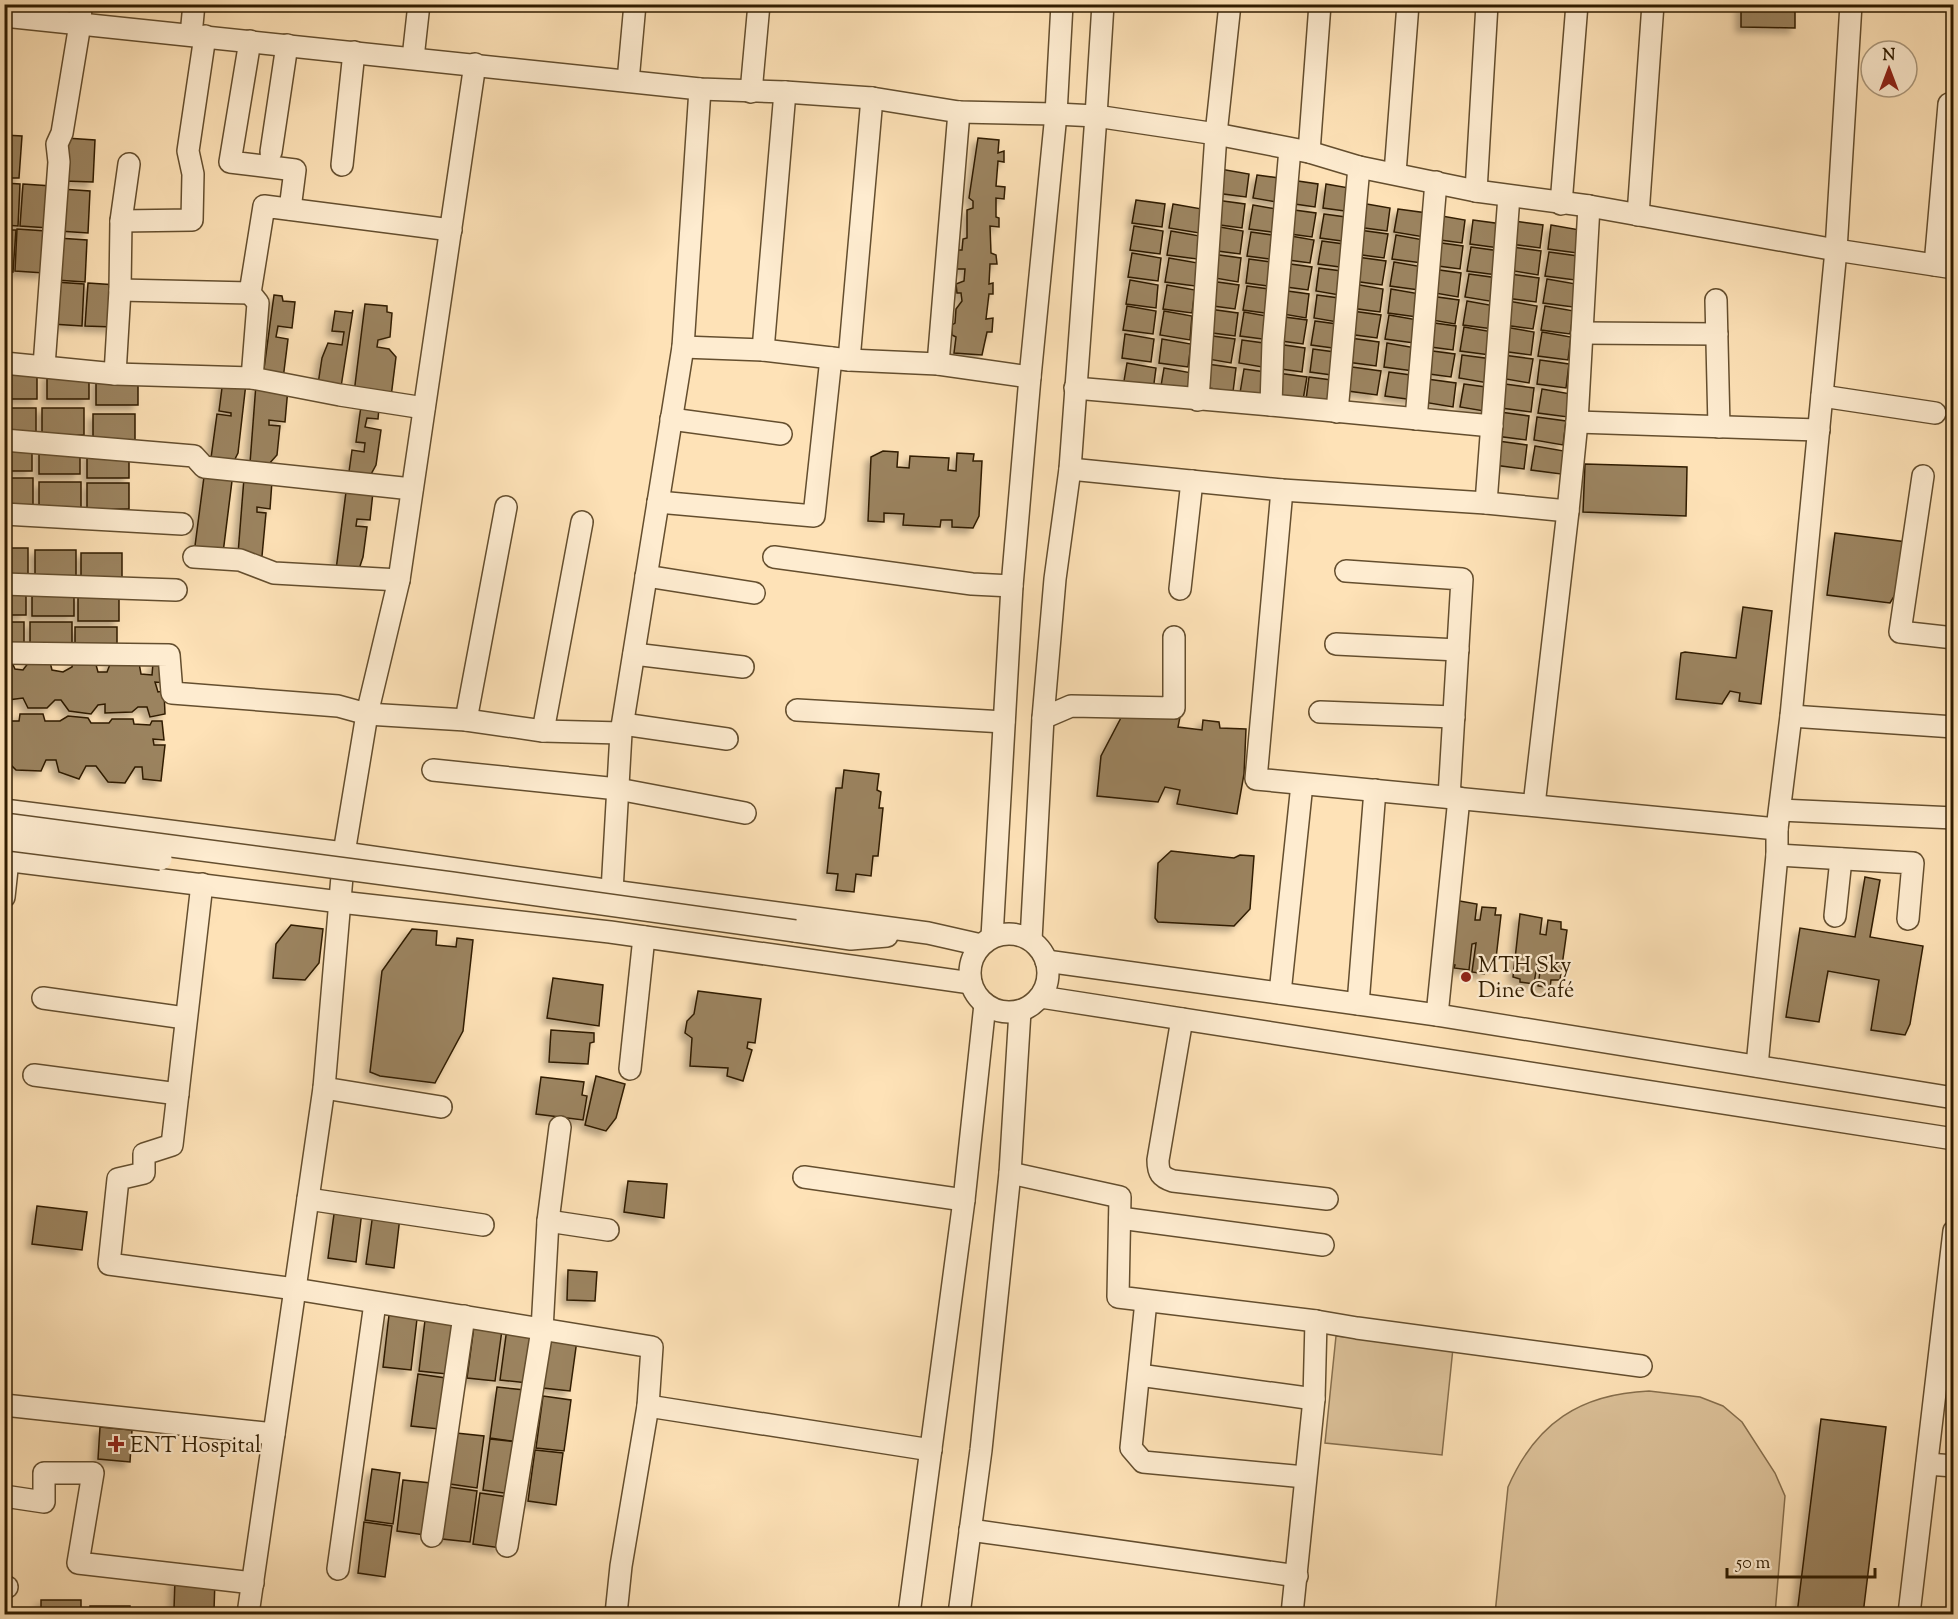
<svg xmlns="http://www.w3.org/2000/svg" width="1958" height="1619" font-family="'Sorts Mill Goudy',serif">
	<defs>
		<filter id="shadow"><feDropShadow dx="-5" dy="5" stdDeviation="3" flood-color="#0004"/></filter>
	</defs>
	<rect width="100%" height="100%" fill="#fee2b7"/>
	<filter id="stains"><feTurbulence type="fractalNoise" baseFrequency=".00333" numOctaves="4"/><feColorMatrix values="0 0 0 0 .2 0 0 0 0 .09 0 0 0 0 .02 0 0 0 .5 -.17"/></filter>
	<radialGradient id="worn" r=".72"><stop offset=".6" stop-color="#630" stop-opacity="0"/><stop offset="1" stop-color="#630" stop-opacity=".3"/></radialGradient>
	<g fill="#dbc098" stroke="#866e4c" stroke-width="1.5">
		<path d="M1336 1336 1453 1348 1442 1455 1325 1443Z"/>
		<path d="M1649 1391 1700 1397 1723 1406 1742 1422 1775 1473 1785 1496 1775 1614H1495L1508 1487C1536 1423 1580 1394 1649 1391Z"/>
	</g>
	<g fill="#9b835f" stroke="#301c00" stroke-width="1.5" filter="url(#shadow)">
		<path d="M1741 4H1795V28L1741 27Z"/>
		<path d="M4 135 22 136 19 178H4Z"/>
		<path d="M66 138 95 140 93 182 64 181Z"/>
		<path d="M978 138 999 140 998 153 1004 151V162L998 161 996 186 1005 187 1004 199 996 198V217L999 218V227L990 226 991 253 996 255 997 264H990L989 284 993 283V294H989L986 319 993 318 992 332H987L982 355 954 353 956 337 952 335V325L955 323 956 309 962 301 961 293H957L956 284 964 281 965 269H957L956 250H962L963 239 967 238V210L973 208V201L969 198Z"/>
		<path d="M1220 169 1249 174 1246 197 1216 193Z"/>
		<path d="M1257 175 1286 179 1282 203 1253 198Z"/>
		<path d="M1291 180 1318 184 1315 207 1288 203Z"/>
		<path d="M4 183 20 184 18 226 4 225Z"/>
		<path d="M23 184 52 186 49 228 20 226Z"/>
		<path d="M1326 184 1355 189 1352 212 1323 208Z"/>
		<path d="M61 189 90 191 88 233 59 231Z"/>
		<path d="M1136 200 1165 204 1162 227 1132 223Z"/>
		<path d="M1216 200 1245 204 1242 228 1213 224Z"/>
		<path d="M1361 203 1390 208 1387 231 1357 227Z"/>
		<path d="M1173 204 1202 209 1199 233 1169 228Z"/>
		<path d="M1253 205 1282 210 1279 233 1249 229Z"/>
		<path d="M1287 209 1316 213 1312 237 1283 233Z"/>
		<path d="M1398 209 1427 213 1424 237 1394 232Z"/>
		<path d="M1324 214 1353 218 1349 242 1320 238Z"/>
		<path d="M1436 215 1465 220 1462 243 1433 239Z"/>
		<path d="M1473 220 1502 224 1499 248 1470 244Z"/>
		<path d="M1514 221 1543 225 1540 248 1511 244Z"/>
		<path d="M1551 225 1580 230 1577 253 1548 249Z"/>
		<path d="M1134 226 1163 231 1160 254 1130 250Z"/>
		<path d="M1214 226 1243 231 1240 254 1210 250Z"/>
		<path d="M17 229 46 231 44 273 15 271Z"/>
		<path d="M4 230H16L13 272H4Z"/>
		<path d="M1359 230 1388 234 1384 258 1355 254Z"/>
		<path d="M1171 231 1200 236 1197 259 1167 255Z"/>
		<path d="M1251 232 1279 236 1277 260 1247 256Z"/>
		<path d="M1285 235 1314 240 1310 263 1281 259Z"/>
		<path d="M1396 235 1424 240 1422 263 1392 259Z"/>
		<path d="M58 238 87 240 85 282 56 280Z"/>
		<path d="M1322 241 1351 245 1347 268 1318 264Z"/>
		<path d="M1434 242 1463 246 1460 269 1431 265Z"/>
		<path d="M1471 247 1500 251 1497 275 1467 271Z"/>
		<path d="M1512 247 1541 251 1538 275 1508 270Z"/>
		<path d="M1549 252 1578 256 1575 280 1545 276Z"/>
		<path d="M1132 253 1161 258 1158 281 1128 277Z"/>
		<path d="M1212 254 1241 258 1238 282 1209 277Z"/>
		<path d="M1357 257 1386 261 1382 285 1353 281Z"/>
		<path d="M1169 258 1198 263 1195 286 1165 282Z"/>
		<path d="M1249 259 1278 263 1275 287 1246 283Z"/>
		<path d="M1394 262 1423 267 1419 290 1390 286Z"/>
		<path d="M1283 263 1312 267 1308 290 1279 286Z"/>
		<path d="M1319 268 1349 272 1345 296 1316 291Z"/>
		<path d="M1432 269 1461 273 1458 297 1429 292Z"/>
		<path d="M1469 274 1498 278 1495 302 1465 297Z"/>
		<path d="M1510 274 1539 278 1536 302 1506 298Z"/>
		<path d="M1547 279 1576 284 1573 307 1543 303Z"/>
		<path d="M1130 280 1158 285 1156 308 1126 304Z"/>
		<path d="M1210 281 1239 285 1235 309 1206 305Z"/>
		<path d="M4 282H10L8 324H4Z"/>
		<path d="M55 282 84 284 82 326 52 324Z"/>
		<path d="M88 283 117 285 114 327 85 326Z"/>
		<path d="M1354 284 1383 289 1380 312 1351 308Z"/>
		<path d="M1167 285 1195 290 1192 313 1163 309Z"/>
		<path d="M1247 286 1276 290 1272 314 1243 310Z"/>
		<path d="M1391 289 1420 294 1417 317 1388 313Z"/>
		<path d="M1280 290 1309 294 1306 318 1277 313Z"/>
		<path d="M274 295 282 296 283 301 295 302 292 328 278 326 276 337 288 339 283 379 263 376Z"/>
		<path d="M1317 295 1346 299 1343 323 1314 318Z"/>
		<path d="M1430 296 1459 300 1455 324 1426 319Z"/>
		<path d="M1467 301 1495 306 1493 329 1463 325Z"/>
		<path d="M1508 301 1537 306 1533 329 1504 325Z"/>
		<path d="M365 304 387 306V312L392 313 390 337 378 340 377 347 389 349 396 357 391 397 354 393Z"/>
		<path d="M1127 306 1156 311 1153 334 1123 330Z"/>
		<path d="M1545 306 1574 311 1570 334 1541 330Z"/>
		<path d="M1209 309 1238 313 1235 336 1205 332Z"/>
		<path d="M353 310 341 387 318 384 322 358 328 343 342 345 344 332 332 331 335 311 352 313Z"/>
		<path d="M1164 311 1192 316 1190 340 1160 335Z"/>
		<path d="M1352 311 1381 315 1377 338 1348 334Z"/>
		<path d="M1244 312 1272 317 1270 340 1240 336Z"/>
		<path d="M1389 315 1418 320 1414 343 1385 339Z"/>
		<path d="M1277 316 1307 320 1303 344 1274 340Z"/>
		<path d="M1315 321 1344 325 1340 349 1311 345Z"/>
		<path d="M1427 322 1456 326 1453 350 1423 346Z"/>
		<path d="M1464 327 1493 332 1490 355 1460 351Z"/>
		<path d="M1505 327 1534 332 1531 355 1501 351Z"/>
		<path d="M1542 332 1571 337 1568 360 1538 356Z"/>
		<path d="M1125 334 1154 339 1151 362 1122 358Z"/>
		<path d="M1205 335 1235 339 1231 363 1202 358Z"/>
		<path d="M1350 338 1379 342 1376 366 1347 362Z"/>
		<path d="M1162 339 1191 344 1188 367 1159 363Z"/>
		<path d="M1242 340 1271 344 1268 368 1239 363Z"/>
		<path d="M1387 343 1416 348 1413 371 1384 367Z"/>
		<path d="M1277 344 1305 348 1302 372 1274 368Z"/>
		<path d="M1313 349 1342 353 1339 376 1310 372Z"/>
		<path d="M1425 350 1455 354 1451 377 1422 373Z"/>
		<path d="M1462 355 1492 359 1488 383 1459 378Z"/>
		<path d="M1503 355 1533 359 1529 383 1500 378Z"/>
		<path d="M1540 360 1569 364 1566 388 1537 384Z"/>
		<path d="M1127 363 1156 368 1153 391 1123 387Z"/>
		<path d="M1207 364 1236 368 1233 392 1203 387Z"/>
		<path d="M1352 367 1381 371 1377 395 1348 391Z"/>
		<path d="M1164 368 1192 373 1190 396 1160 392Z"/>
		<path d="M1244 369 1273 373 1269 397 1240 393Z"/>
		<path d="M1389 372 1418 376 1414 400 1385 396Z"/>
		<rect x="4" y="373" width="33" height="26"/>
		<rect x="47" y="373" width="42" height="26"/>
		<path d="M1277 373 1307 377 1303 400 1274 396Z"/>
		<path d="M1309 377 1339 381 1335 405 1306 400Z"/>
		<rect x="96" y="378" width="42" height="27"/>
		<path d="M1427 379 1456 383 1453 407 1423 402Z"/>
		<path d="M223 380 246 383 238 453 234 461 211 458 217 414 231 416V413L219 411Z"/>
		<path d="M256 384 288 388 285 422 269 420V425L280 426 277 455 268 465 250 463Z"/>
		<path d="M1464 384 1493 388 1490 412 1460 407Z"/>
		<path d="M1505 384 1534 388 1531 412 1501 408Z"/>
		<path d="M1542 389 1571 394 1568 417 1538 413Z"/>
		<path d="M361 406 379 408 378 419 367 418 365 427 381 430 376 465 370 476 348 479 352 450 364 452 365 443 356 442Z"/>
		<rect x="4" y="408" width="32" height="26"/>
		<rect x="42" y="408" width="42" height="27"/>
		<path d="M1500 412 1529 416 1526 440 1496 436Z"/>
		<rect x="93" y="414" width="42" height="26"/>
		<path d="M1537 417 1566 421 1563 445 1534 440Z"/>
		<path d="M1498 441 1527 445 1524 469 1494 465Z"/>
		<rect x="4" y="445" width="28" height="26"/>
		<path d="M1535 446 1564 451 1561 474 1531 470Z"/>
		<rect x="39" y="448" width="41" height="26"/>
		<path d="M883 451 898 452 897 467 909 468 910 456 949 458 948 470 956 471 957 453 974 454 973 461H982L979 516 973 528 952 527V520H941L940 527 903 525 904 514 884 513V522L868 521 871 457Z"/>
		<rect x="87" y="452" width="42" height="26"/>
		<path d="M1585 464 1687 467 1686 516 1583 512Z"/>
		<path d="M205 469 233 473 223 553 206 554 195 546Z"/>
		<rect x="4" y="478" width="29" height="27"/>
		<path d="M244 478 272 481 270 509 257 507V512L266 513 262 556 238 554Z"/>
		<rect x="39" y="482" width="42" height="26"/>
		<rect x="87" y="483" width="42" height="26"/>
		<path d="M347 484 373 492 370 520 357 519 356 526 367 527 363 557 359 569 336 570Z"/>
		<path d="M1835 533 1907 542 1901 585 1890 603 1827 595Z"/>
		<rect x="4" y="548" width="24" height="26"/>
		<rect x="35" y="550" width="41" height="27"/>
		<rect x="81" y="553" width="41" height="26"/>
		<rect x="4" y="589" width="22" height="26"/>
		<rect x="32" y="590" width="42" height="26"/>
		<rect x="78" y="594" width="41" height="27"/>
		<path d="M1743 607 1772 611 1761 704 1739 701 1740 693 1730 691 1722 704 1676 699 1681 653 1685 652 1736 658Z"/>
		<rect x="4" y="622" width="20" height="26"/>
		<rect x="30" y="622" width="42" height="27"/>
		<rect x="75" y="627" width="42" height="26"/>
		<path d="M10 658 15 669 23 670 32 658H49L52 670 63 672 72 667 73 662 95 661 98 672H107L112 659 139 663 141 674 152 675 153 663 164 661 167 683 155 682 158 692 164 691 165 714 150 717 147 707H138L132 712 105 713V704L98 705 91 714 69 711 61 700H55L47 708H28L23 698 8 700 4 706V659Z"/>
		<path d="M20 714H43L45 721H60L68 716 88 718 91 723H109L112 719H133L134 724 150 725 152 721H162L164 740 153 739 154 745H165L161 781 143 779 142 767H135L125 783 108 782 96 766H86L79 779 59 772 56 760H46L41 771 16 770 6 760 4 761V715L6 721H19Z"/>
		<path d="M1123 714 1180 717 1178 727 1202 730 1203 720 1219 722 1220 728 1246 729 1244 774 1237 814 1177 804 1180 790 1165 787 1158 802 1097 796 1101 756Z"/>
		<path d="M844 770 879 774 877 790 881 792 879 808H883L878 856H873L871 876 856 874 854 892 836 890 838 874 827 873 836 788H842Z"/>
		<path d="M1171 851 1234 858 1240 855 1254 856 1250 909 1234 926 1158 922 1155 918 1158 863Z"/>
		<path d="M1865 877 1880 880 1870 937 1923 946 1910 1024 1905 1035 1871 1030 1879 980 1828 971 1819 1022 1786 1017 1800 928 1855 937Z"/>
		<path d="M1454 900 1477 904 1475 920H1480L1482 907 1496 908 1495 915H1501L1495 967 1486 965 1484 974 1472 972 1476 943 1472 944 1469 970 1454 968 1455 965 1447 963Z"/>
		<path d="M1520 914 1542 918 1540 934 1546 935 1548 920 1561 922V929L1567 930 1560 980H1551L1550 988 1538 986 1542 958H1538L1534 984 1520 982V979L1513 977Z"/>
		<path d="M291 925 323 929 319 963 305 980 273 978 276 944Z"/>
		<path d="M412 929 437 931 436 945 456 947 457 938 473 940 463 1031 435 1083 380 1076 370 1072 382 971Z"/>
		<path d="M553 978 603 985 599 1026 547 1018Z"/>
		<path d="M698 991 761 999 755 1043 748 1042 747 1048 752 1050 743 1081 727 1076 728 1068 690 1066 692 1038 685 1033 687 1021 694 1014Z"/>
		<path d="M551 1030 594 1033V1042L590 1043 588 1064 549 1062Z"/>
		<path d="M596 1076 625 1084 616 1118 606 1131 585 1125Z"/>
		<path d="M541 1077 584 1082 582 1095 587 1096 583 1120 536 1114Z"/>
		<path d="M628 1181 667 1184 664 1218 624 1212Z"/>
		<path d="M37 1206 87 1212 82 1250 32 1244Z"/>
		<path d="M335 1207 362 1211 356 1262 328 1258Z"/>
		<path d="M373 1213 400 1217 394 1268 366 1264Z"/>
		<path d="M568 1270 597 1272 595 1301 567 1300Z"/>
		<path d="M389 1315 417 1319 411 1370 383 1367Z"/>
		<path d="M425 1320 453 1323 447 1374 419 1371Z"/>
		<path d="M474 1326 502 1330 495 1381 467 1378Z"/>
		<path d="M507 1328 535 1332 528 1383 500 1380Z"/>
		<path d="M550 1337 577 1340 570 1391 543 1388Z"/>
		<path d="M418 1374 446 1378 439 1429 411 1426Z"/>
		<path d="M497 1387 525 1390 518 1442 490 1438Z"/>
		<path d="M543 1396 571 1400 564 1451 536 1448Z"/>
		<path d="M1821 1419 1886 1427 1863 1614H1797Z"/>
		<path d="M100 1427 132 1430 130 1462 98 1459Z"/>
		<path d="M456 1433 484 1436 477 1488 450 1484Z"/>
		<path d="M490 1439 518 1442 511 1494 483 1490Z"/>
		<path d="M535 1450 563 1453 556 1505 528 1501Z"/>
		<path d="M372 1469 400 1473 393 1524 365 1520Z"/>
		<path d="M403 1480 431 1483 425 1535 397 1531Z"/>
		<path d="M449 1487 477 1491 470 1542 442 1539Z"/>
		<path d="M480 1493 508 1497 501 1548 473 1544Z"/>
		<path d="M364 1522 392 1526 385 1577 358 1573Z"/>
		<path d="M175 1579 215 1580 214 1610 174 1609Z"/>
		<rect x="41" y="1600" width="40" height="14"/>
		<rect x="90" y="1606" width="40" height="8"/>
	</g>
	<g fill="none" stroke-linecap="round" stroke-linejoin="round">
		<g stroke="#644e2e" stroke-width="24">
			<g id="minor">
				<path d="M4 16 700 89 785 92 872 98 959 112 1056 114 1096 116 1216 134 1309 152 1359 167 1476 191 1589 206 1836 250 1954 268"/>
				<path d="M191 35 194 4"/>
				<path d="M250 41 230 162 295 170 290 209"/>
				<path d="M413 58 419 4"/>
				<path d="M628 81 635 4"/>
				<path d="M751 92 759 4"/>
				<path d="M271 152 287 45"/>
				<path d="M1309 152 1320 4"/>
				<path d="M342 165 354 52"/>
				<path d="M1395 173 1408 4"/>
				<path d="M1476 191 1487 4"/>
				<path d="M1561 204 1577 4"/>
				<path d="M1638 215 1653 4"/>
				<path d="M121 221 192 220 193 174 188 151 205 36"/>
				<path d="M1935 265 1949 104"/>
				<path d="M120 290 250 293"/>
				<path d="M1716 300 1719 427"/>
				<path d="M1582 333 1717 334"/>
				<path d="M683 347 763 350 849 360 938 364 1030 377"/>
				<path d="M763 350 785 92"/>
				<path d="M849 360 872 98"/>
				<path d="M4 363 115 374 252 378 340 395 424 408"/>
				<path d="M938 364 959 112"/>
				<path d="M44 366 59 162 57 144 62 133 80 24 81 4"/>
				<path d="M115 374 120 290 121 221 129 164"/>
				<path d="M252 378 258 303 250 293 264 206 451 230"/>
				<path d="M1075 388 1271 405 1492 426"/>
				<path d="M1822 396 1935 413"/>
				<path d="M1198 400 1216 134 1230 4"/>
				<path d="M1271 405 1273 342 1290 149"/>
				<path d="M1337 412 1359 167"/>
				<path d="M671 419 781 434"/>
				<path d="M1416 419 1436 182"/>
				<path d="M1577 422 1819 430"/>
				<path d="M4 440 194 456 204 467 412 489"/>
				<path d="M1070 469 1282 490 1486 503 1568 511"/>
				<path d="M1923 476 1900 632 1954 638"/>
				<path d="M1282 490 1256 779 1777 829"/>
				<path d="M658 502 814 516 831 358"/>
				<path d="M1486 503 1509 196"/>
				<path d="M4 514 182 524"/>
				<path d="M194 557 240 560 274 573 399 580"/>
				<path d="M774 557 972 584 1012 586"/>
				<path d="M1346 571 1462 579 1449 797"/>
				<path d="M646 576 754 593"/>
				<path d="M4 584 176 590"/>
				<path d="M1180 589 1192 481"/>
				<path d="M1336 644 1458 650"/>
				<path d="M4 653 169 655 172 693 338 706 367 714 466 720 543 731 621 733"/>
				<path d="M634 654 743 667"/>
				<path d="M797 710 1004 722"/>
				<path d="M1320 712 1454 717"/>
				<path d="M1791 716 1954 727"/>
				<path d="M1043 718 1071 706 1174 708V637"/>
				<path d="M466 720 506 507"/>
				<path d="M623 724 727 739"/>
				<path d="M543 731 582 522"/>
				<path d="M433 770 618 789 745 813"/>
				<path d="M1534 805 1568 511 1577 422 1589 206"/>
				<path d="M4 810 344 853 612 891 928 933 981 945"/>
				<path d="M1780 810 1954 818"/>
				<path d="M1777 855 1913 863 1908 919"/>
				<path d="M4 860 340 902 610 932 971 983"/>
				<path d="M202 884 172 1145 144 1154V1173L118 1179 109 1264 295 1289 652 1347 648 1406 621 1566 616 1614"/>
				<path d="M612 891 621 733 683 347 700 89"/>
				<path d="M4 897 8 860"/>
				<path d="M1835 916 1841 859"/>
				<path d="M795 931 851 939 887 936"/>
				<circle cx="1009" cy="973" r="39"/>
				<path d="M992 937 1012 586 1030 377 1056 114 1062 4"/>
				<path d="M1031 940 1043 718 1055 579 1070 469 1096 116 1103 4"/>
				<path d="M1046 961 1437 1015 1954 1098"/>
				<path d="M1280 993 1302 784"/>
				<path d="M1041 997 1954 1139"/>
				<path d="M43 998 185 1018"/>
				<path d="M1358 1004 1375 790"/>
				<path d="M1437 1015 1459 798"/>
				<path d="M1182 1019 1158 1160C1158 1173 1161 1177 1173 1181L1327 1199"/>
				<path d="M1757 1066 1777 855V829L1791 716 1836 250 1851 4"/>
				<path d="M630 1069 644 937"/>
				<path d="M34 1075 178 1094"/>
				<path d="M324 1088 441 1107"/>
				<path d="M1010 1173 1120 1197 1118 1297 1316 1321 1357 1328 1641 1366"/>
				<path d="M804 1177 964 1200"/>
				<path d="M308 1199 483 1225"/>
				<path d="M1120 1218 1323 1245"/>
				<path d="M548 1221 608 1230"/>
				<path d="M1146 1301 1131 1448 1143 1462 1305 1477"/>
				<path d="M1139 1375 1314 1399"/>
				<path d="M4 1405 274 1434"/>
				<path d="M648 1406 931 1450"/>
				<path d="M1927 1464 1954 1466"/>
				<path d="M4 1496 44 1502V1473H93L78 1563 253 1583"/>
				<path d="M970 1530 1297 1576"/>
				<path d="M432 1536 464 1316"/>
				<path d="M507 1546 542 1330 548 1221 560 1127"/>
				<path d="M338 1569 375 1303"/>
				<path d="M4 1587H7"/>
				<path d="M248 1614 324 1088 344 853 367 714 399 580 475 64"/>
				<path d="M909 1614 964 1200 985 1004"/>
				<path d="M959 1614 981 1450 1010 1173 1020 1011"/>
				<path d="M1292 1614 1314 1399 1316 1321"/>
				<path d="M1909 1614 1954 1231"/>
			</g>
		</g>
		<use href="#minor" stroke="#feecd0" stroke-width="21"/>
		<g stroke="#644e2e" stroke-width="24" stroke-linecap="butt">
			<g id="minor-bridge">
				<path d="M4 824 452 883 795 931"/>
				<path d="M4 839 161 859"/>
			</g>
		</g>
		<use href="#minor-bridge" stroke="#feecd0" stroke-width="21"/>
	</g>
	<g fill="#8f2418" stroke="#feecd0" stroke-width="2">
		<circle cx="1466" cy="977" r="6"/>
		<path d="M113 1435h6v6h6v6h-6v6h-6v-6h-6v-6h6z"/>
	</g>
	<g text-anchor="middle" stroke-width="4.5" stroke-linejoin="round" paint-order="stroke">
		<g font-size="22" fill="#301c00" stroke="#feecd0" text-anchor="start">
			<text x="1478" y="972">MTH Sky<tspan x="1478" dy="25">Dine Café</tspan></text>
			<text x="130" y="1452">ENT Hospital</text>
		</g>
	</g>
	<rect width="1958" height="1619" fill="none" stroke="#fee2b7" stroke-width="24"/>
	<rect x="6" y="6" width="1946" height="1607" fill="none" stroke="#301c00" stroke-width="3"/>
	<rect x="12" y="12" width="1934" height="1595" fill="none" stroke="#301c00" stroke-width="1.5"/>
	<g transform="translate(1889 69)"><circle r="28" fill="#feecd0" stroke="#ac997d" stroke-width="1.5"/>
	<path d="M0-4.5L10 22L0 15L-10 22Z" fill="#8f2418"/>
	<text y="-9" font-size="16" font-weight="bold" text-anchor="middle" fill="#301c00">N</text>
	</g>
	<path d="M1727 1568v9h148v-9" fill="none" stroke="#301c00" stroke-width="3"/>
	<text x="1736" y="1568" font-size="18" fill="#301c00" stroke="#feecd0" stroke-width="4.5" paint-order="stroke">50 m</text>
	<rect width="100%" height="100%" filter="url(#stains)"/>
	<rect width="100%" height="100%" fill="url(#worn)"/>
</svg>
